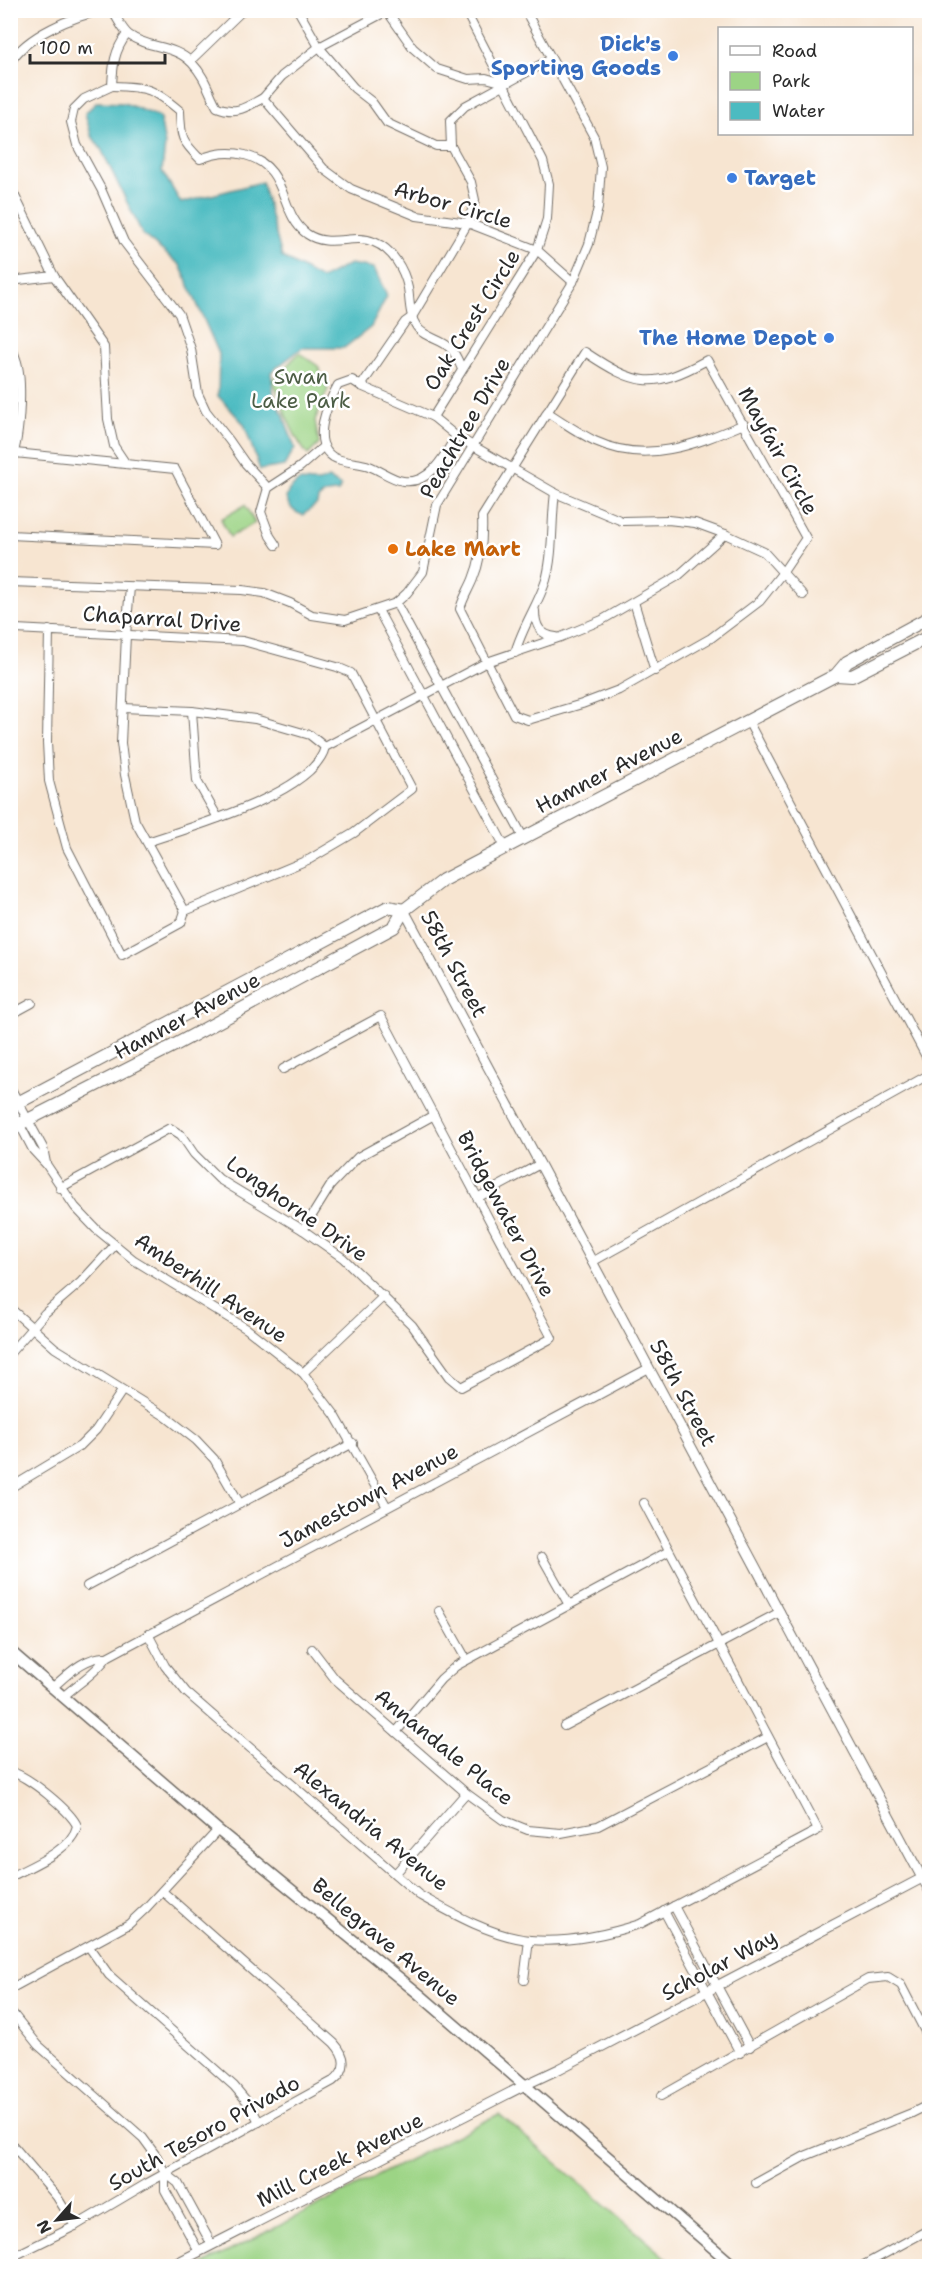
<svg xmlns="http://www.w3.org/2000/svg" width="940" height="2277" font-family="'Shantell Sans',sans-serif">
	<rect width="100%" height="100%" fill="#fff"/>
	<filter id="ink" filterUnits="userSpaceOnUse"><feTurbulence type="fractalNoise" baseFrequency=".0167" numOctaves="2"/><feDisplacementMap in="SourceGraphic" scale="12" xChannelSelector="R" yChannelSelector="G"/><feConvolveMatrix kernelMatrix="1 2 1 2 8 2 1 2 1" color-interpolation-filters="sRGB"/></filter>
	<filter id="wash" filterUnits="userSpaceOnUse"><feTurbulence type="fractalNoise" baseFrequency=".008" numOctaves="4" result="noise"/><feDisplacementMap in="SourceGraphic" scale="24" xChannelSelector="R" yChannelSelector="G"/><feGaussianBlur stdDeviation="1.35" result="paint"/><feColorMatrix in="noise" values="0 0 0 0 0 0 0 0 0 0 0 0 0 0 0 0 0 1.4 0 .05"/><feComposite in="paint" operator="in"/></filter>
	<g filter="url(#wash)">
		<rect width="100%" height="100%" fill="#f7e5d1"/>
		<g fill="#9cd485" stroke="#648058" stroke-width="1.5">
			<path d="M299 353 318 366 328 389 315 420 319 444 308 455C290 433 283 406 273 380Z"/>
			<path d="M245 505 255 523 230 537 221 519Z"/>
			<path d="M499 2114 676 2266H200Z"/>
		</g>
		<g fill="#4cbbc1" stroke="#3c7376" stroke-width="1.5">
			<path d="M97 102 124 103 160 117 165 145 162 171 181 203 262 182 282 257 321 279 350 264 374 268 387 296 371 327 344 348H302L271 372 274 399 283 414 295 448 284 466 260 470 244 424 218 396 219 354 180 265 143 235 101 149 91 135 85 113Z"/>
			<path d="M328 478 341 486 338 492C328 493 325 492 318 499L317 504 303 515C293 512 289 507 286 498L289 490 299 481C310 481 319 485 328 478Z"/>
		</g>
	</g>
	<g filter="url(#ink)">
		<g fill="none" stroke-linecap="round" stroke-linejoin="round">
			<g stroke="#726c65" stroke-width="10">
				<g id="minor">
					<path d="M298 10 319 47 354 88 372 102 387 123 436 146H451"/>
					<path d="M387 11 413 48 437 69 468 79 486 78 504 83"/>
					<path d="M113 12C118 19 122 30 129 35 148 49 174 44 192 63 206 78 208 91 217 107 237 115 246 107 263 98L324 169 351 189 417 216 468 223 537 250 573 282"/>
					<path d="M190 61 243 10"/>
					<path d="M10 63C26 35 74 16 104 10"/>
					<path d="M112 86C147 87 153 88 180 111 181 138 181 140 200 159 216 153 229 151 245 155 290 167 278 213 307 234 329 249 353 233 374 242 392 249 404 269 408 288 410 300 409 316 417 327 424 338 443 339 451 349 456 354 459 363 462 369"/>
					<path d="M112 86 84 99 74 109 71 122 77 145 101 189 124 242 179 314 191 349 198 394 206 411 229 440 245 463 268 488"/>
					<path d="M112 86C113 65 114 51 127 34"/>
					<path d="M263 98 282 76 319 47 389 10"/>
					<path d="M10 186 54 276 104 347 108 419 114 446 126 464"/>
					<path d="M10 281 54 276"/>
					<path d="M10 344C13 350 15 356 17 362 23 384 20 443 10 463"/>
					<path d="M585 352C636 386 652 390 707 360L806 538 783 572 760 601 711 638 619 690 582 704 528 720 514 715 460 609C463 598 469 589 473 579 481 560 483 537 482 517Z"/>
					<path d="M352 380 361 386 433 417 456 436C445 455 430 485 403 481 391 479 380 470 369 466 358 462 343 463 333 457 310 442 328 403 338 385Z"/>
					<path d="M361 386 405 322 412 317 468 223 475 200 471 182 451 146 450 121 465 106 551 59"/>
					<path d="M547 412C563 422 578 433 595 441 647 465 696 444 744 424"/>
					<path d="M433 417 537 250 547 219 549 184 543 161 465 10"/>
					<path d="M456 436 555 493 622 521 668 520 695 523 725 534 764 552 803 595"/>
					<path d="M10 535 215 545 175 469 15 453"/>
					<path d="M276 545 270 536 261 512 268 488 300 467 324 446"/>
					<path d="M10 582 242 590 264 593 290 603 312 615 345 620 396 603 407 593 423 572 437 505 573 282 589 244 598 208 601 167 594 137 525 10"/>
					<path d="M130 587 126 635 121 743 125 775 135 821 185 911"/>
					<path d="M634 602 655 671"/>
					<path d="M396 603 523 837"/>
					<path d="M378 610 505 847"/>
					<path d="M535 611C535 626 540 635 556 637"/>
					<path d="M16 629 243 641 337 667 351 673 412 789 354 833 310 859 185 911 181 923 122 955 67 848 49 781 47 742 49 630"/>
					<path d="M515 653C522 627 538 605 546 580 554 552 551 522 555 493"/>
					<path d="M123 708 192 711 255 719 310 735 325 747"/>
					<path d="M192 711 197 781 218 818"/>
					<path d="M748 721 930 1064"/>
					<path d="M147 842C189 828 315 793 325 747L487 662 561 637 602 620 678 576 725 534"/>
					<path d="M10 1015 32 1003"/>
					<path d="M10 1087 43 1148 46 1163"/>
					<path d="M10 1106 33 1150 46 1164 75 1207 96 1229 134 1260 247 1329 303 1373 335 1415 387 1507"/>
					<path d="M60 1188 170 1128 181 1135 194 1154 219 1179 303 1230 343 1258 412 1325 449 1377 461 1387 552 1338 381 1016 283 1069"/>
					<path d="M477 1198 540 1164"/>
					<path d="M303 1230 331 1185 358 1157 434 1115"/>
					<path d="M592 1262 930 1074"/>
					<path d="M10 1308 55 1348 165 1416 196 1440 214 1459 240 1504"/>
					<path d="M10 1353 45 1313 81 1282 115 1245"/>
					<path d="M303 1373 384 1296"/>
					<path d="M10 1488 80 1446 96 1430 122 1391"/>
					<path d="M542 1557 569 1605"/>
					<path d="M87 1586 353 1443"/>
					<path d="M439 1611 466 1659"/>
					<path d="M148 1634 165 1666 186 1692 419 1895C451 1913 493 1937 530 1940 566 1943 606 1935 640 1924L818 1830 644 1503"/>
					<path d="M312 1649 335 1679 466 1793 503 1820 528 1830 561 1833 598 1826 768 1737"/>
					<path d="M52 1688C68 1674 85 1656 107 1657"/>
					<path d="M63 1697C76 1685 98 1671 107 1657L649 1368"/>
					<path d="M564 1726 780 1612"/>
					<path d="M396 1732 441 1679 456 1666 669 1551"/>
					<path d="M10 1772C25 1773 72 1812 77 1826 72 1850 31 1866 10 1877"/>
					<path d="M395 1874 466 1793"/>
					<path d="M922 1878 930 1893"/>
					<path d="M674 1906 750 2047"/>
					<path d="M664 1911 740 2053"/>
					<path d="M89 1947 109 1975 234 2086 250 2105 259 2122"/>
					<path d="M524 1980 529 1940"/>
					<path d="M10 1989 129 1924 146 1908 218 1830"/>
					<path d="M10 2010 38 2045 143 2138 157 2157 165 2173"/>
					<path d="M661 2096 868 1979 888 1977 901 1985 930 2041"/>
					<path d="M10 2142 57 2197 75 2226"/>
					<path d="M756 2183 805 2156 912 2113 930 2104"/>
					<path d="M199 2252 165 2190V2173L178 2183 212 2245"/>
					<path d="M10 2258 75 2226 146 2184 333 2081C348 2069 346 2056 334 2043L162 1891"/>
					<path d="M862 2266 930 2229"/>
				</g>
			</g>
			<g stroke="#726c65" stroke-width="11">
				<g id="tertiary">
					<path d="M404 910 922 1878"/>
					<path d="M171 2266 525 2085 559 2069 930 1874"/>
				</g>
			</g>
			<g stroke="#726c65" stroke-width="13">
				<path id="secondary" d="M10 1651 218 1830 419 1994 734 2266"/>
			</g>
			<g stroke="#726c65" stroke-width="14">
				<g id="primary">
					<path d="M836 675 852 676 930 636"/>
					<path d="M10 1107 388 907 404 910"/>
					<path d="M10 1129 173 1046 394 927 404 910 443 880 836 675 847 662 930 617"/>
				</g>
			</g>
			<use href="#minor" stroke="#fff" stroke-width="8"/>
			<use href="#tertiary" stroke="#fff" stroke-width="9"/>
			<use href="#secondary" stroke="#fff" stroke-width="10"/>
			<use href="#primary" stroke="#fff" stroke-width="12"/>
		</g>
	</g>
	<g fill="#3f7fe0" stroke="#fff" stroke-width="2">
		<circle cx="673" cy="56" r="6"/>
		<circle cx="732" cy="178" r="6"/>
		<circle cx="829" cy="338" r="6"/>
	</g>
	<circle fill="#e8710a" stroke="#fff" stroke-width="2" cx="393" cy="549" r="6"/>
	<g text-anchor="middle" stroke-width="5" stroke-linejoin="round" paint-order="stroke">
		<g font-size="21" font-weight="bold" fill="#366cbe" stroke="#fff" text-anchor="end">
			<text x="661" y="51">Dick's<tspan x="661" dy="24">Sporting Goods</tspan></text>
			<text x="744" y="185" text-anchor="start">Target</text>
			<text x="817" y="345">The Home Depot</text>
		</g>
		<g font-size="21" fill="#2b2b2b" stroke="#fff">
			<text transform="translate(453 205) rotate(16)" y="7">Arbor Circle</text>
			<text transform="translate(472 320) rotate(-58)" y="7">Oak Crest Circle</text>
			<text transform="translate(465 428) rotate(-60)" y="7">Peachtree Drive</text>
			<text transform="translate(778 451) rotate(61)" y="7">Mayfair Circle</text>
			<text transform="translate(162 619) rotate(4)" y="7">Chaparral Drive</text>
			<text transform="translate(609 771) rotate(-27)" y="7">Hamner Avenue</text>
			<text transform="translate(454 964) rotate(62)" y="7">58th Street</text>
			<text transform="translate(187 1016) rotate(-28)" y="7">Hamner Avenue</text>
			<text transform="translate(297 1209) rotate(35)" y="7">Longhorne Drive</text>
			<text transform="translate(506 1214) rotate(62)" y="7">Bridgewater Drive</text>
			<text transform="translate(211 1288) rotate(34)" y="7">Amberhill Avenue</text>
			<text transform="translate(683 1393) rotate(62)" y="7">58th Street</text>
			<text transform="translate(369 1496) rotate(-28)" y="7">Jamestown Avenue</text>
			<text transform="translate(444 1747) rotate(39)" y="7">Annandale Place</text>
			<text transform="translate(371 1826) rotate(39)" y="7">Alexandria Avenue</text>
			<text transform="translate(386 1942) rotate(40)" y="7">Bellegrave Avenue</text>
			<text transform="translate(719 1965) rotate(-28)" y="7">Scholar Way</text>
			<text transform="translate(204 2133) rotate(-29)" y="7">South Tesoro Privado</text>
			<text transform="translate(340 2160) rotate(-27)" y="7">Mill Creek Avenue</text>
		</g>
		<g font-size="21" fill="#4d5e46" stroke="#fff">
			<text x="301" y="384">Swan<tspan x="301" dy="24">Lake Park</tspan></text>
		</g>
		<g font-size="21" font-weight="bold" fill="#c56008" stroke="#fff" text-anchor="start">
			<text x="405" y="556">Lake Mart</text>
		</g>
	</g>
	<rect width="940" height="2277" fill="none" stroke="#fff" stroke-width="36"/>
	<rect x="718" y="27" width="195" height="108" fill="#ffffff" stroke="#aaaaaa" stroke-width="1.5"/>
	<rect x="730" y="46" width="30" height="9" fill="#ffffff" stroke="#aaaaaa" stroke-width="1.5"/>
	<text x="772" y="57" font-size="18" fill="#2b2b2b">Road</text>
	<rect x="730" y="72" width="30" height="18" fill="#9cd485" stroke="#aaaaaa" stroke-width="1.5"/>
	<text x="772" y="87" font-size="18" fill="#2b2b2b">Park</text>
	<rect x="730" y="102" width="30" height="18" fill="#4cbbc1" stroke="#aaaaaa" stroke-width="1.5"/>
	<text x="772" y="117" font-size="18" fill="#2b2b2b">Water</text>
	<g transform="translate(57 2220) rotate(242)" stroke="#ffffff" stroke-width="4.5" paint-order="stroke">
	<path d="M0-4.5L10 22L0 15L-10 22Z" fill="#2b2b2b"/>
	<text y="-9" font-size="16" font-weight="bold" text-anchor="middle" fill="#2b2b2b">N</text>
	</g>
	<path d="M30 54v9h135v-9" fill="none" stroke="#2b2b2b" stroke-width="3"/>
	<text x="39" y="54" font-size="18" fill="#2b2b2b" stroke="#ffffff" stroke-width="4.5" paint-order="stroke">100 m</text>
</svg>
